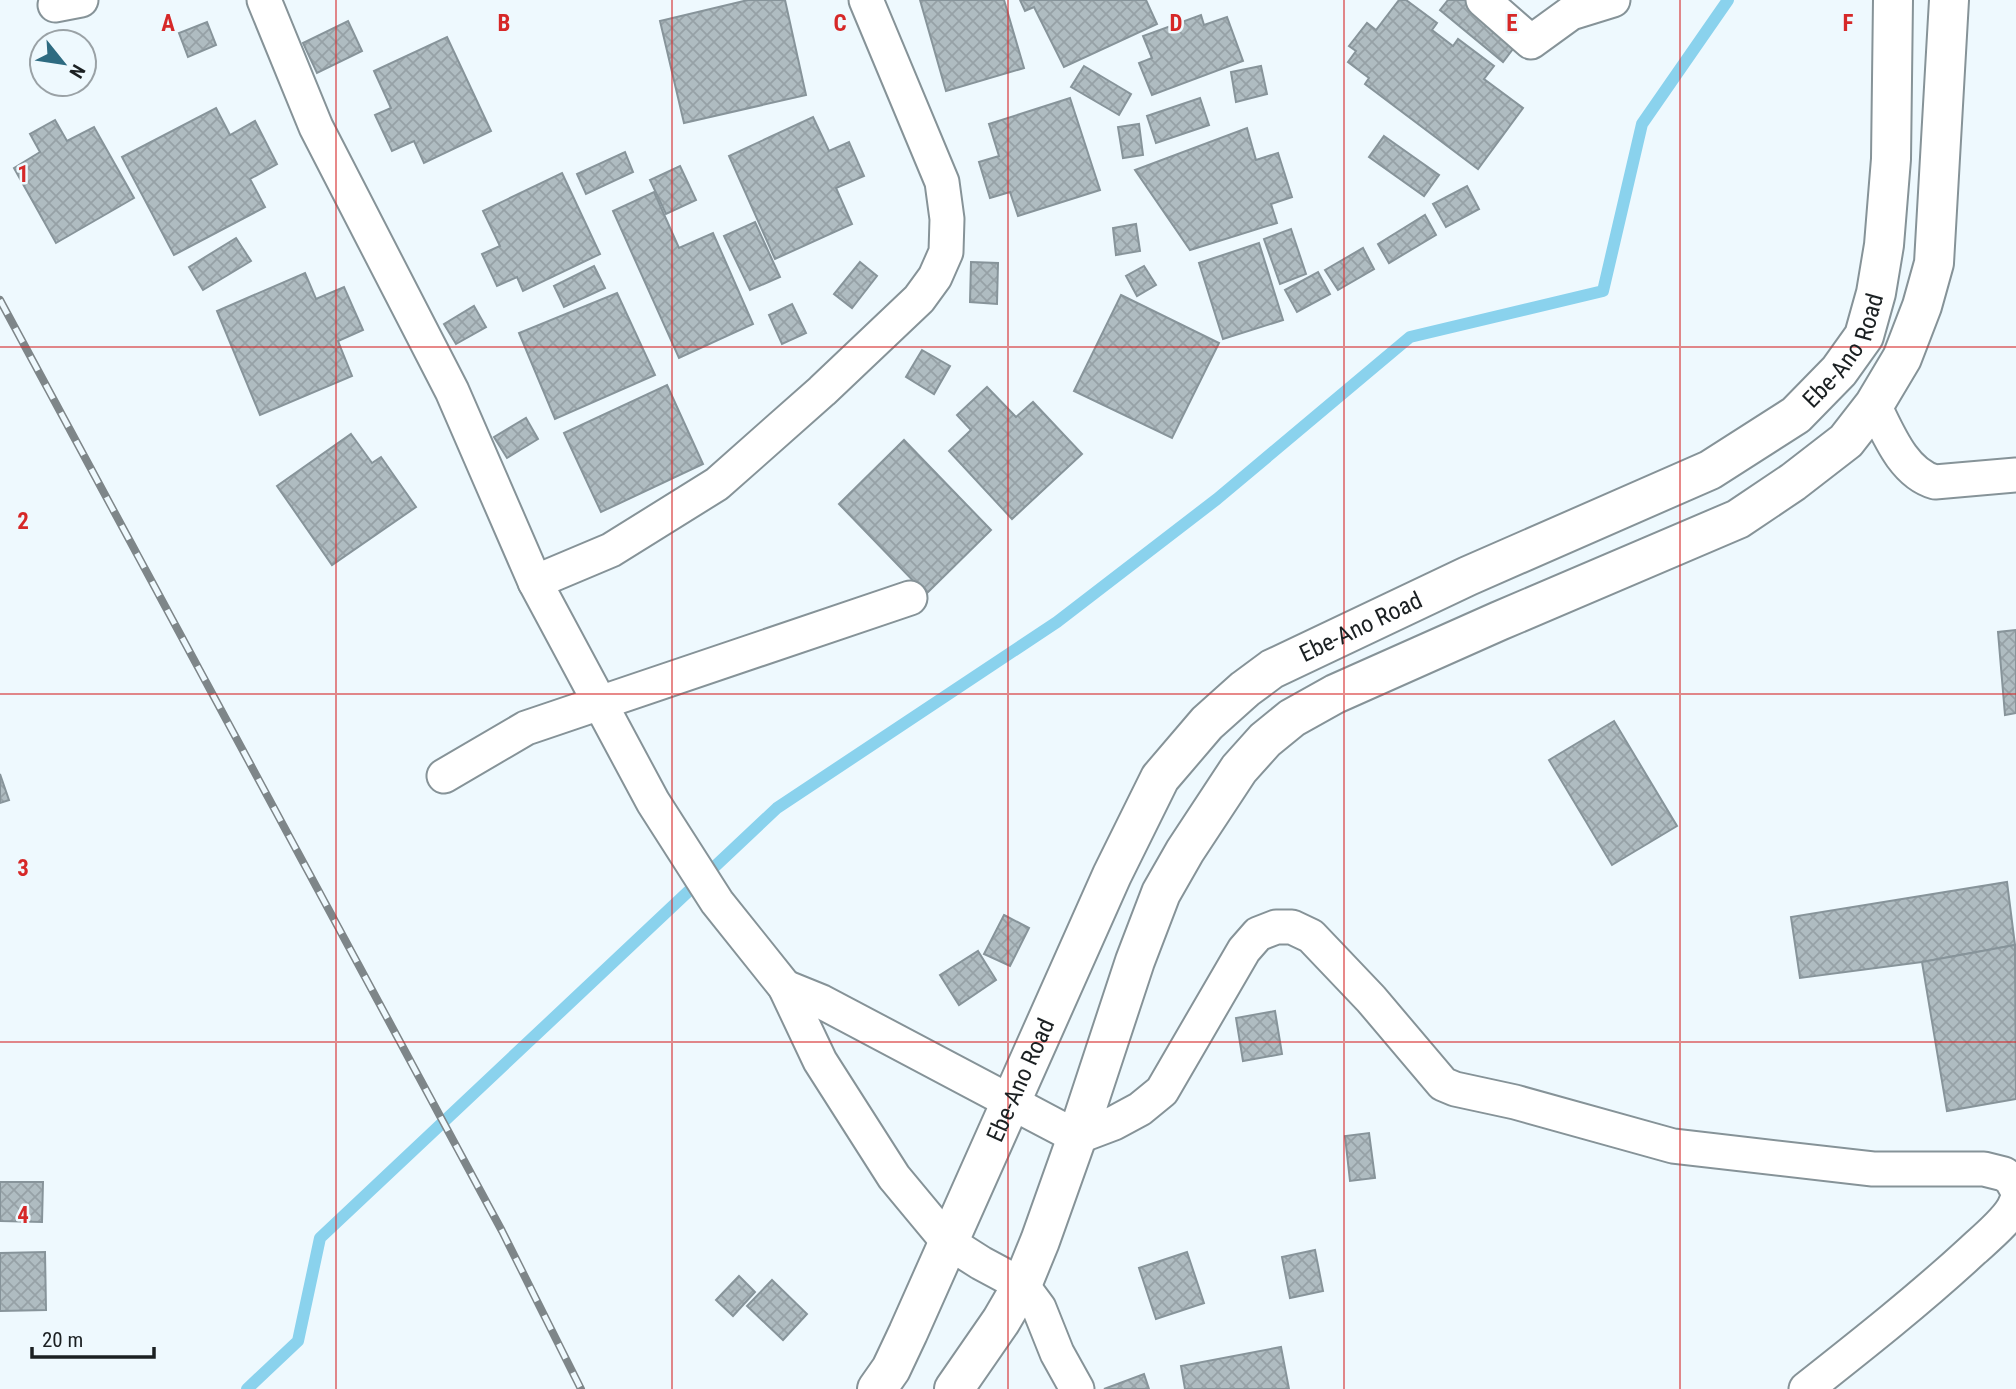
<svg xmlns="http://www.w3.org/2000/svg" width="2016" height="1389" font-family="'Roboto Condensed',sans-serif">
	<defs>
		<pattern id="building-cross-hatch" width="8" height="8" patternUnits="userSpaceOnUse" patternTransform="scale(1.75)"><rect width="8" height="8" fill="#afbcc1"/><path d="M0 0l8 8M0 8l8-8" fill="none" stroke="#96a1a6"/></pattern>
	</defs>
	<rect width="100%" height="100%" fill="#eef9fe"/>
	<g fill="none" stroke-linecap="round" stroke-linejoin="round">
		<path stroke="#8ad2ed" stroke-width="12" d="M247 1389 298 1341 320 1238 777 808 1057 622 1217 499 1410 337 1603 291 1642 124 1728 0"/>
	</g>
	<g fill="url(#building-cross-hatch)" stroke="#87949a" stroke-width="2">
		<path d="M748 0H785L806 95 684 123 660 21Z"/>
		<path d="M920 0H1004L1024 68 946 91Z"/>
		<path d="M1020 0H1146L1157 24 1064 67 1034 7 1025 11Z"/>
		<path d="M1399 0H1406L1437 23 1432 30 1453 46 1458 39 1494 66 1484 79 1523 108 1478 169 1365 84 1369 78 1348 62 1356 51 1349 46 1367 23 1376 30Z"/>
		<path d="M1448 0H1470L1519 41 1503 62 1440 10Z"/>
		<path d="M1201 15 1204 25 1227 17 1243 61 1152 95 1139 63 1152 58 1143 36Z"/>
		<path d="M348 21 362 51 317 73 303 43Z"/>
		<path d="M207 22 216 45 188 57 179 33Z"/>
		<path d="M447 37 491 131 424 163 414 141 392 151 375 115 391 108 374 71Z"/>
		<path d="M1084 66 1131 94 1119 115 1071 87Z"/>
		<path d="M1261 66 1267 94 1236 102 1231 72Z"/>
		<path d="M1070 98 1100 190 1018 216 1010 192 990 198 979 162 999 156 989 124Z"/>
		<path d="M1200 98 1209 125 1156 143 1147 116Z"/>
		<path d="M216 108 230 135 255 121 277 164 250 179 265 207 174 255 122 157Z"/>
		<path d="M813 117 829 151 849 142 864 176 836 188 852 224 775 259 729 156Z"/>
		<path d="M55 120 67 141 94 127 134 198 56 243 14 168 40 152 30 134Z"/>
		<path d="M1139 124 1143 155 1123 158 1118 127Z"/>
		<path d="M1247 128 1256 160 1278 153 1292 197 1271 204 1277 223 1190 250 1135 170Z"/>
		<path d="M1384 136 1439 175 1424 196 1369 157Z"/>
		<path d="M625 152 633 172 586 194 577 174Z"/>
		<path d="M680 166 696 200 666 214 650 180Z"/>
		<path d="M562 173 600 254 523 291 517 277 497 286 482 254 500 246 483 211Z"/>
		<path d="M1467 186 1479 209 1446 227 1433 204Z"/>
		<path d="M654 192 679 248 713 233 753 324 679 358 613 211Z"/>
		<path d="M1425 215 1436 235 1389 263 1378 244Z"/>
		<path d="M755 222 780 277 750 290 724 236Z"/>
		<path d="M1136 224 1140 251 1116 255 1113 228Z"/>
		<path d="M1291 229 1306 274 1280 284 1264 239Z"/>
		<path d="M236 238 251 261 203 290 189 267Z"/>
		<path d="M1259 243 1283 320 1223 339 1199 263Z"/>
		<path d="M1363 248 1374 269 1338 290 1325 270Z"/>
		<path d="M860 262 877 276 852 308 834 294Z"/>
		<path d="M971 262 998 263 997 304 970 302Z"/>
		<path d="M594 266 605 288 564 307 554 286Z"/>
		<path d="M1144 266 1156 285 1137 296 1126 276Z"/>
		<path d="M1318 272 1330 294 1297 312 1285 290Z"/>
		<path d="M305 273 316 299 344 287 363 330 338 341 352 376 260 415 217 311Z"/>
		<path d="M617 293 655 375 555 419 519 333Z"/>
		<path d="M1121 295 1219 343 1172 438 1074 391Z"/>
		<path d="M792 304 806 333 782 344 769 315Z"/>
		<path d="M474 306 486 327 456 344 444 324Z"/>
		<path d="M922 350 950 366 934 394 906 377Z"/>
		<path d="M667 385 703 464 601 512 564 433Z"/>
		<path d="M987 387 1016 417 1033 402 1082 454 1012 519 949 451 971 430 957 415Z"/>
		<path d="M526 418 538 439 507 458 494 437Z"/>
		<path d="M351 434 372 463 381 457 416 507 332 565 277 486Z"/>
		<path d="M904 440 991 530 926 594 839 504Z"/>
		<path d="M2016 630V713L2005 715 1998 632Z"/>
		<path d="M1614 721 1677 826 1612 865 1549 760Z"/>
		<path d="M0 774 9 800 0 803Z"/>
		<path d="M2007 882 2015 945 1922 962 1800 978 1791 917Z"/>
		<path d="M1004 915 1029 928 1010 966 984 954Z"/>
		<path d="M2015 945 2016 1099 1947 1111 1922 962Z"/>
		<path d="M978 951 996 980 959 1005 940 975Z"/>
		<path d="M1275 1011 1282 1054 1243 1061 1236 1018Z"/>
		<path d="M1369 1133 1375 1178 1350 1181 1345 1136Z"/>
		<path d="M0 1182H43L42 1222 0 1221Z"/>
		<path d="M1315 1250 1323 1291 1290 1298 1282 1257Z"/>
		<path d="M45 1252 46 1310 0 1311V1253Z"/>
		<path d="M1187 1252 1204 1303 1156 1319 1139 1268Z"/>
		<path d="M739 1276 755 1292 733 1316 716 1300Z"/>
		<path d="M772 1280 807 1314 783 1340 747 1306Z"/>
		<path d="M1281 1347 1289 1389H1185L1181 1366Z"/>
		<path d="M1144 1374 1149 1389H1104Z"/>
	</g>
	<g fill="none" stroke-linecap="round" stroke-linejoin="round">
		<g stroke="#869398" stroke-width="37">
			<g id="street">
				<path d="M264 0 316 127 452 391 535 582 653 802 717 902 785 987 820 1061 894 1177 948 1242 981 1263 1022 1285 1039 1308 1057 1353 1077 1389"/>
				<path d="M1483 0 1531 42 1571 13 1613 0"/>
				<path d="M55 5 81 0"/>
				<path d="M1874 405C1888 433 1903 473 1935 482L2016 475"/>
				<path d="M535 582 611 550 717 484 822 391 919 299 935 277 946 252 947 219 942 182 866 0"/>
				<path d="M444 776 526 728 910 598"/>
				<path d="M785 987 822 1002 1077 1137 1114 1123 1140 1109 1162 1091 1244 950 1258 934 1276 927H1292L1311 936 1371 999 1443 1084 1455 1089 1515 1102 1673 1146 1873 1169H1984L2004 1174 2011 1179 2016 1188"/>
				<path d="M1806 1389C1863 1344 1920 1299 1973 1250 1986 1238 2011 1218 2016 1202"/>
			</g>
		</g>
		<g stroke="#869398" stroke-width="42">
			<g id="secondary">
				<path id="s1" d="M877 1389 891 1369 908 1333 1112 875 1160 778 1207 723 1245 689 1272 669 1468 576 1710 470 1796 415 1839 371 1864 336 1876 293 1884 245 1891 159 1893 0"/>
				<path d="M954 1389 1001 1321 1022 1285 1040 1241 1077 1137 1135 961 1161 893 1185 851 1239 769 1265 740 1292 718 1335 694 1499 621 1738 519 1793 482 1846 441 1874 405 1902 358 1922 306 1934 263 1949 0"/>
			</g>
		</g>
		<use href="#street" stroke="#fff" stroke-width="33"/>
		<use href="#secondary" stroke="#fff" stroke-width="38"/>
		<g stroke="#7e8689" stroke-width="8">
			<path id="rail" d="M0 300 502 1231 581 1389"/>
		</g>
		<use href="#rail" stroke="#eef9fe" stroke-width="5" stroke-dasharray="16" stroke-linecap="butt"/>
	</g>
	<path fill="none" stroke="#d62828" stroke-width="2" stroke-opacity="0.55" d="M336 0V1389M672 0V1389M1008 0V1389M1344 0V1389M1680 0V1389M0 347H2016M0 694H2016M0 1042H2016"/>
	<g text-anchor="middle" stroke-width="5" stroke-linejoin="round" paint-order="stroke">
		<g font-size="24" fill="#1b2022" stroke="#eef9fe">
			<text dy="8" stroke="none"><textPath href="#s1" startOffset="1496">Ebe-Ano Road</textPath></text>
			<text dy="8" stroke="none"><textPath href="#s1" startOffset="929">Ebe-Ano Road</textPath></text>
			<text dy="8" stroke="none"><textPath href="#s1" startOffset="341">Ebe-Ano Road</textPath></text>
		</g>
	</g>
	<g font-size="23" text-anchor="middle" font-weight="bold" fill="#d62828" stroke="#eef9fe" stroke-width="5" stroke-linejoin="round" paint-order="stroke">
		<text x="168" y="31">A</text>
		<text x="504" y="31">B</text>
		<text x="840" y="31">C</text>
		<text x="1176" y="31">D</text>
		<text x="1512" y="31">E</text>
		<text x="1848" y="31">F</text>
		<text x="23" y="182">1</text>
		<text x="23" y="529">2</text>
		<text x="23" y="876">3</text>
		<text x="23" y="1223">4</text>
	</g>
	<g transform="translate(63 63) rotate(120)"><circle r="33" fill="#eef9fe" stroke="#9aa2a6" stroke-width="2"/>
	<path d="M0-5L12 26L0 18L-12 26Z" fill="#2d6b81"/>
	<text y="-10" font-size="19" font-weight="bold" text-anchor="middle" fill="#1b2022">N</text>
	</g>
	<path d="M32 1347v10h122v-10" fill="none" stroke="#1b2022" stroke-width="3.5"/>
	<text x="42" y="1347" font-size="21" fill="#1b2022" stroke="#eef9fe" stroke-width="5" paint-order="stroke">20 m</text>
</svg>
